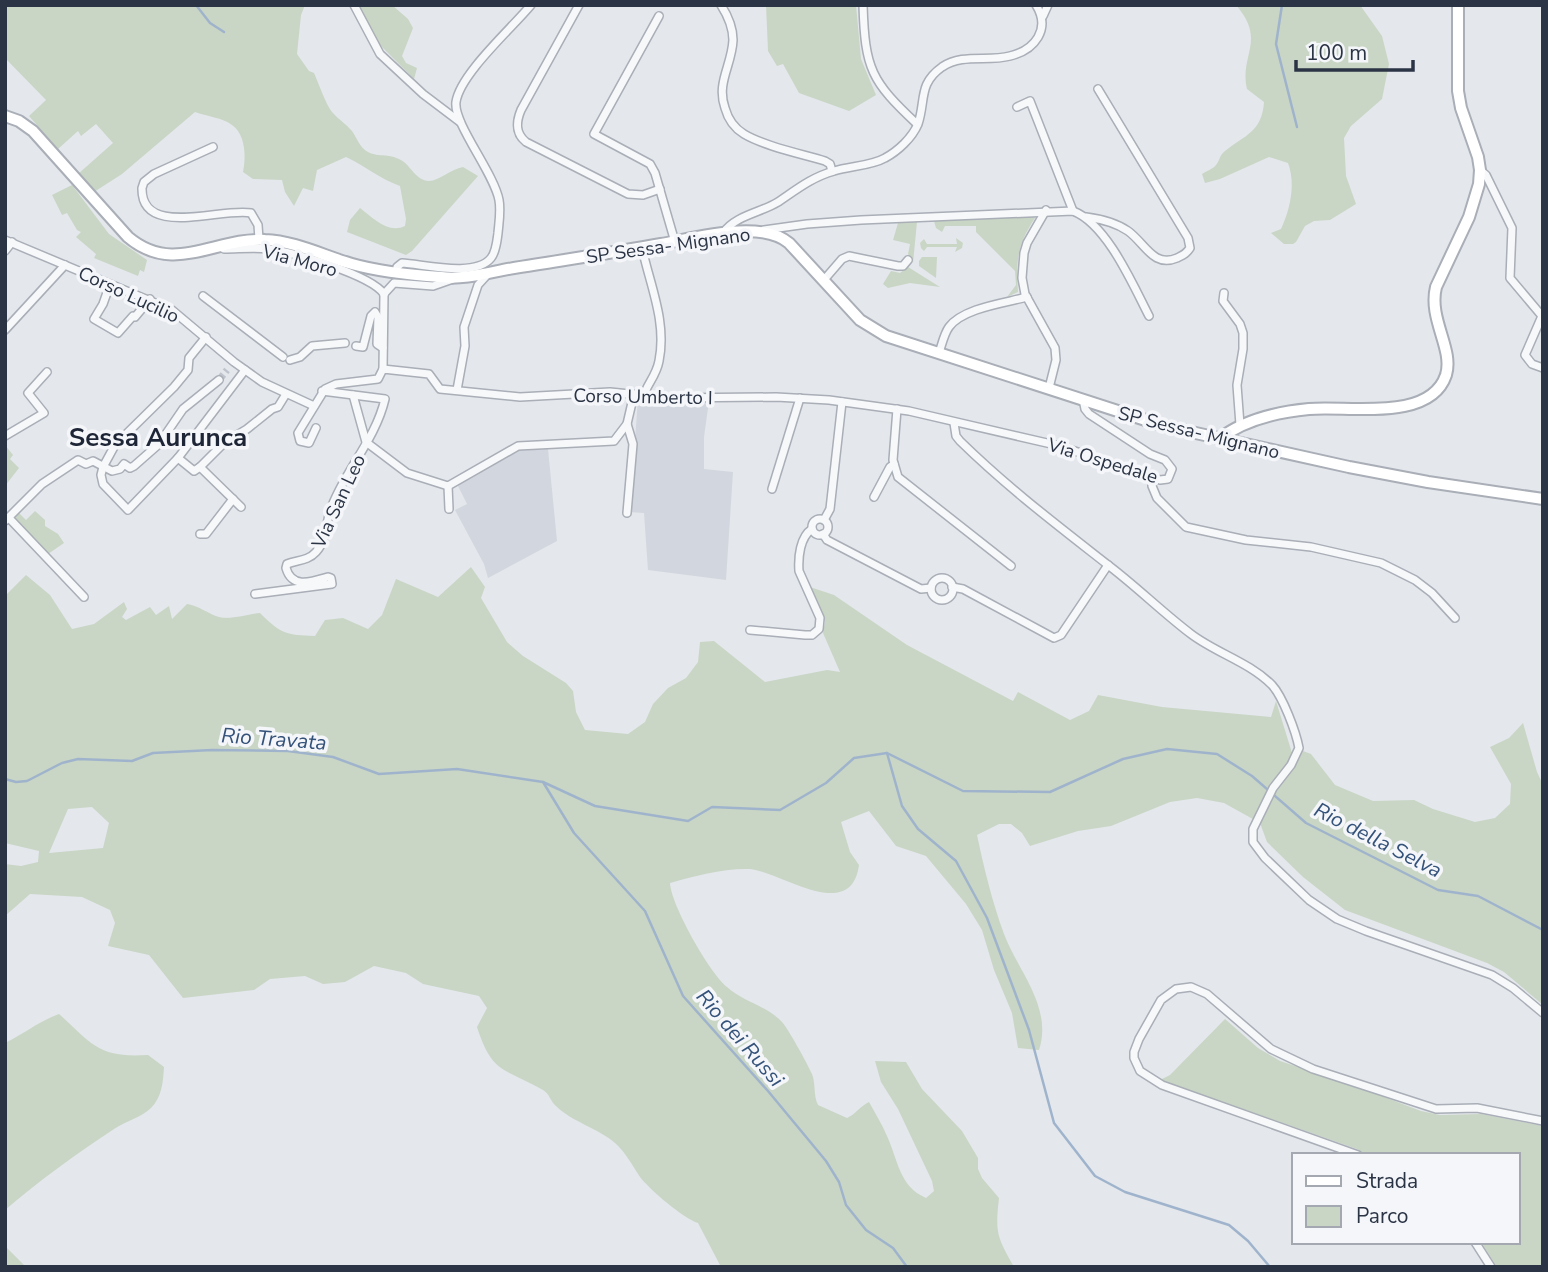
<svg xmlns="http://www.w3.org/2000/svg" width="1548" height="1272" font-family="'Nunito Sans',sans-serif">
	<rect width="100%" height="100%" fill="#e4e7ec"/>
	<g fill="#d2d6de">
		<path d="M638 398 709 401 704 437V469L733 472 726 580 648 570 644 513 630 512Z"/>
		<path d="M548 449 557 541 488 578 484 564 455 510 467 504 457 484 516 451Z"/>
	</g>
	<g fill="#c9d6c5" fill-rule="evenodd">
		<path d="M5 5H305L301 15 297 54 309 71 314 73C319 84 325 103 332 112 338 119 346 124 352 131 357 138 360 148 368 152 379 158 390 152 404 162 412 169 418 181 429 181 439 181 451 169 463 167L478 176 412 251 406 255 347 232 350 220 360 208C373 218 388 234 405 226L406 219 400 186C380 179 365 166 346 157L317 170 313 191 303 188 294 206 285 192 282 180 253 179 243 172C246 157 246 135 232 125 223 118 206 116 195 112L122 174 94 192 78 174 113 143 96 124 81 136 78 131 58 149 29 116 46 100 5 58Z"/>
		<path d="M359 5H392L408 19 413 28 402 56 406 63 417 68 414 79 375 40Z"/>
		<path d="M766 5H856L861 59 876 95 849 111 799 93 783 64 777 66 768 51Z"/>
		<path d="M1236 5H1360L1382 36 1389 64 1382 99 1351 126 1344 138 1346 176 1356 204 1330 220 1314 221 1305 226 1296 242 1293 244H1284L1271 233 1281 229C1290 210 1296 184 1288 163L1269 157 1220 179 1205 183 1202 174C1206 171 1213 169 1216 165 1220 160 1219 156 1225 151 1245 135 1262 132 1264 102L1247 89C1239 55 1267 41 1236 5Z"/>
		<path d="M72 185 109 234 147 260 144 272 140 270 138 276 94 258 96 254 76 237 81 232 77 230 67 213 62 215 52 195Z"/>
		<path d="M1033 217 1035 218C1017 245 1016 260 1018 292L1007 297 1016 285 1015 271 976 232V226H945L942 232 936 228 934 221Z"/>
		<path d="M917 222 913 263 908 254 910 244 893 240 898 223Z"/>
		<path d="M956 238 963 243 962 248 955 252 957 247H927L924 251 921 248 920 243 924 239 927 244H957Z"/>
		<path d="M922 257H937L936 278 919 266V261Z"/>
		<path d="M908 267 940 287 910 283 888 288 883 284 891 271 900 273Z"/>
		<path d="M5 445 13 455 10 459 19 468 5 486Z"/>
		<path d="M35 511 45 520V526L58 534 64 543 48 554 14 519 19 513 26 520Z"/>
		<path d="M471 567 485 587 481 598 507 642 523 656 566 683 573 691 576 712 585 730 628 734 645 722 653 704 668 688 686 678 698 662 700 642 714 641 765 682 827 670 840 672 823 633 825 622 810 587 834 595 907 645 1013 701 1018 692 1070 720 1089 711 1098 695 1162 707 1271 717 1276 701 1292 753 1299 759 1303 751 1311 754 1335 785 1373 801 1414 800 1433 809 1475 822 1495 818 1510 804 1511 784 1490 747 1509 738 1523 723 1537 772 1543 785V1005L1504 972 1487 963 1345 910 1303 877 1267 842 1260 823 1224 803 1197 798 1170 802 1111 826 1078 831 1030 846 1022 833 1011 824H999L977 835C984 868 992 901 1004 934 1018 971 1053 1007 1039 1050L1018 1048 1012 1013 994 970 982 930 966 904 926 856 896 846 869 811 841 822 850 852 859 865C851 924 781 872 750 869 724 868 695 876 670 883 671 905 709 972 727 987 742 1001 767 1006 782 1022 789 1030 807 1063 812 1074 816 1084 813 1095 818 1105L847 1118C856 1114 860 1106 869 1102 875 1113 882 1124 887 1136 898 1160 899 1186 926 1198L934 1191 932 1181 898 1109 881 1082 875 1061 906 1062 922 1089 962 1131 978 1158V1169L982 1178 999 1198C995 1233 997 1237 1014 1267H721L698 1223C684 1219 649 1189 640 1177 632 1165 626 1153 615 1143 598 1128 572 1122 556 1106 550 1101 550 1094 543 1090 504 1068 492 1074 477 1027L487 1008 479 996 423 984 406 973 374 966 345 982 323 984 305 976 270 979 254 990 183 998 149 955 108 946 115 923 110 910 82 897 30 894 5 916V864L21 866 38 862 39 851 5 843V596L26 575 50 595 72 629 94 624 124 602 127 609 122 617 126 620 150 607 156 615 169 606 172 619 187 604C200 606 208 614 219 617 231 620 248 614 260 613 281 634 286 635 315 636L325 620 343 618 368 629 382 615 396 579 438 597ZM92 807 109 823 103 848 49 853 68 809Z"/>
		<path d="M59 1014C93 1045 99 1058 148 1055L164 1067C163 1082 162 1097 151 1108 140 1118 126 1121 114 1129 76 1154 40 1180 5 1210V1043C24 1034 39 1021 59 1014Z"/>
		<path d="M1225 1019 1258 1048 1280 1061 1347 1083 1421 1111 1440 1115 1481 1114 1543 1126V1267H1497L1481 1242H1518V1155H1367L1357 1149 1160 1080 1170 1075Z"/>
		<path d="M5 1246 26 1267H5Z"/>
	</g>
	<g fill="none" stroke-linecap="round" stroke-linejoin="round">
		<g stroke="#9fb4cc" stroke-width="2.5">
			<path d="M196 5 210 23 224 32"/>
			<path d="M1282 5 1276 44 1297 127"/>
			<path d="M887 753 902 806 918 829 956 861 987 918 1029 1030 1054 1123 1095 1176 1125 1192 1229 1225 1248 1241 1270 1267"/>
			<path d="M5 779 16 782 27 781 62 763 78 759 132 761 153 753 212 750 288 751 333 757 379 774 457 769 543 782 595 806 688 821 712 807 780 810 826 783 854 758 887 753 963 791 1050 792 1123 759 1167 749 1217 754 1252 776 1306 823 1438 890 1478 896 1543 930"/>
			<path d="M543 782 574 833 645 911 683 996 768 1091 826 1161 839 1182 846 1205 866 1230 893 1248 907 1267"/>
		</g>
		<path stroke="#bfc3cb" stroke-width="7" stroke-dasharray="7 3.5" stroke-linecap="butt" d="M219 380 227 370"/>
		<g stroke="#a9aeb7" stroke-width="10">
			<g id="street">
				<path d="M354 5 380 54 423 94 460 122"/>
				<path d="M579 5 521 110C516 122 515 133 526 142L628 194 643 195 660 189"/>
				<path d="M721 5C728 16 733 27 733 40 732 65 716 83 725 108 728 119 734 128 744 134 764 146 802 154 825 161L830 164 832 171"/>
				<path d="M863 5C865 69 871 81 917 124"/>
				<path d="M659 16 594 134 650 164 655 173 675 242"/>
				<path d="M1043 16 1048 5"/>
				<path d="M1017 107 1030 101 1073 211"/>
				<path d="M213 147 154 174 144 182 142 188C141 239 222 207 251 213L258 225 259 239"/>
				<path d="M1480 170 1486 175 1512 228 1510 278 1542 316 1525 355 1532 364 1543 368"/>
				<path d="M1046 210 1027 243 1024 253 1022 278 1025 294 1055 348 1056 360 1049 388"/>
				<path d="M1086 217C1101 219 1115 222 1128 231 1145 243 1153 268 1177 258 1183 255 1186 254 1190 248L1188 238 1098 89"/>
				<path d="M764 230 807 224 861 220 1073 211C1107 224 1133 285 1149 316"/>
				<path d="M723 233C736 215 760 213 778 202 796 190 812 177 834 171 850 166 871 166 885 158 898 151 912 138 918 124 926 100 918 84 942 67 963 53 987 62 1010 56 1035 50 1051 29 1036 5"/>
				<path d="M5 240 172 310 234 362 262 382 314 406"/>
				<path d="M642 248C650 285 667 322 659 361 656 377 646 385 644 396"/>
				<path d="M224 249C239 249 254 247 268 249 293 252 371 275 384 294"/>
				<path d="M5 251 12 242"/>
				<path d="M396 272 397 267 402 263C423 264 475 278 491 258 496 252 497 241 498 233 499 222 501 211 499 200 494 173 453 123 456 102 460 74 512 28 531 5"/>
				<path d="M823 281 842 259 849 256 898 266H903L908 260"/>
				<path d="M110 284 103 304 94 319 118 333 133 316 135 317 150 299"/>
				<path d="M1224 293 1223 301 1240 324 1243 333V349L1237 385 1240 425"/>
				<path d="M384 294 394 283 433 286 453 279"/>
				<path d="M203 296 283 357"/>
				<path d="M5 330 65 265"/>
				<path d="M206 337 189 358 188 370 174 387 115 445 103 467 101 475 103 484 128 510 178 458 245 370"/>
				<path d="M356 346 363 347 371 316 375 312 378 317 377 344 383 348"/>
				<path d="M939 353C942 344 944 334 949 327 963 308 1005 303 1027 297"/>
				<path d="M290 360 300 357 312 346 345 343"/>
				<path d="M383 369 384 294"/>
				<path d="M457 390 465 346 464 327 478 285 488 274"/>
				<path d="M353 395 366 442 407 473 448 486 518 446 614 441 627 424 634 394"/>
				<path d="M897 409 893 460 898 477 1011 566"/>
				<path d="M954 423 956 436 960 441C1007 487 1057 525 1108 565 1137 587 1162 612 1191 634 1216 653 1249 662 1272 685 1283 697 1296 732 1299 748L1291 765 1273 788 1253 829V842L1265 858 1309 900 1337 919 1366 931 1492 975 1513 988 1543 1013"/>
				<path d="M627 424 633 444 627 513"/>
				<path d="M316 428 309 443 300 441 298 433 325 389 336 384 378 379 383 369 429 374 440 389 520 397 610 392 669 398 776 397 829 400 909 411 1060 446 1160 480 1168 479 1172 469 1165 460 1150 454 1089 414 1085 409 1083 399"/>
				<path d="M5 436 44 413 28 393 47 372"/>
				<path d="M178 458 194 471 200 467 241 507"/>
				<path d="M200 467 224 443 247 429 272 409 278 407 286 394"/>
				<path d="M1153 477 1152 486 1157 498 1186 527 1246 540 1311 547 1381 563 1415 580 1432 593 1455 618"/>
				<path d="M448 486 449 509"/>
				<path d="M772 489 800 398"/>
				<path d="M874 497 890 467 894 464"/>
				<path d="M9 518 84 597"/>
				<circle cx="820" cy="527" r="8"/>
				<path d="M824 520 830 509 842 402"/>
				<path d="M5 521 42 484 78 460 86 464 93 461 112 471 120 469 124 464 130 468 134 466 159 444 183 409 219 380"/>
				<path d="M200 534H206L233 499"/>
				<path d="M823 534 827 540 921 589 931 588"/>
				<circle cx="942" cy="589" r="11"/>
				<path d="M952 587 963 589 1054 638 1061 635 1108 565"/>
				<path d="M255 594 332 584 331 578 328 577C311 582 292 589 286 568L287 564C297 560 308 561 316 552 326 541 326 525 330 511 344 471 375 441 385 399L322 391"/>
				<path d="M750 630 805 635H812L819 629 820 618 799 571C798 557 800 537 812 529"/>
				<path d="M1358 1155 1162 1085 1140 1071 1134 1058V1052L1139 1039 1161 1000 1176 989 1191 987 1207 994 1271 1049 1313 1069 1436 1109 1477 1108 1543 1121"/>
				<path d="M1475 1242 1491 1267"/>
			</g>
		</g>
		<g stroke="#a9aeb7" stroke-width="14">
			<g id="secondary">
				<path d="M5 116 19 121 33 131 128 237C174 276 216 237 265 240 295 241 324 256 352 264 380 272 411 275 441 277 465 280 490 272 514 268 563 260 612 253 661 244 695 238 761 219 789 243L860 320 886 336 1164 426 1349 467 1428 482 1543 499"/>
				<path d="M1219 439C1245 419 1277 412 1309 409 1346 405 1430 423 1446 375 1454 349 1428 319 1436 287L1469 217 1479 184 1480 170 1478 157 1461 108 1458 91V5"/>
			</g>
		</g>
		<use href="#street" stroke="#f7f8fa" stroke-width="7"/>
		<use href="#secondary" stroke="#fff" stroke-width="10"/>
	</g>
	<g text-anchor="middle" stroke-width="7" stroke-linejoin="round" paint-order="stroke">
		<g font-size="19" fill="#2b3445" stroke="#f4f6f9">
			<text transform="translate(668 245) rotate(-8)" y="7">SP Sessa- Mignano</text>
			<text transform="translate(300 260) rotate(15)" y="7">Via Moro</text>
			<text transform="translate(129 294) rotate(25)" y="7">Corso Lucilio</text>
			<text transform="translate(643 396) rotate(1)" y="7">Corso Umberto I</text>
			<text transform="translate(1199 432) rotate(14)" y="7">SP Sessa- Mignano</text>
			<text transform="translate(1103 460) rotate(17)" y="7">Via Ospedale</text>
			<text transform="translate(338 501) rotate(-65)" y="7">Via San Leo</text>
		</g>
		<g font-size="21" font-style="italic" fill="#34527a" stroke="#f4f6f9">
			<text transform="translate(274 739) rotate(4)" y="7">Rio Travata</text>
			<text transform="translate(1378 840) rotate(27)" y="7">Rio della Selva</text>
			<text transform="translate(740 1038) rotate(49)" y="7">Rio dei Russi</text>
		</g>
		<g font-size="26" font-weight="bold" fill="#1d2536" stroke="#f4f6f9">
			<text x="158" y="446">Sessa Aurunca</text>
		</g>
	</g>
	<rect width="1548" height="1272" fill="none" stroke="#2b3445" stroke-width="14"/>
	<rect x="1292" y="1153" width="228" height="91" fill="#f4f6f9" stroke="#a4a8b1" stroke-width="2"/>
	<rect x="1306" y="1176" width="35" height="10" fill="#ffffff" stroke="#a4a8b1" stroke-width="2"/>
	<text x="1356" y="1188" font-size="21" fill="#2b3445">Strada</text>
	<rect x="1306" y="1206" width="35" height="21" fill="#c9d6c5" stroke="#a4a8b1" stroke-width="2"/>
	<text x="1356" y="1223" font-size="21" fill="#2b3445">Parco</text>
	<path d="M1296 60v10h117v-10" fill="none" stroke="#2b3445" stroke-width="3.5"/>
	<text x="1306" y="60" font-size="21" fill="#2b3445" stroke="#f4f6f9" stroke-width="5" paint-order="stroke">100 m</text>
</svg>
